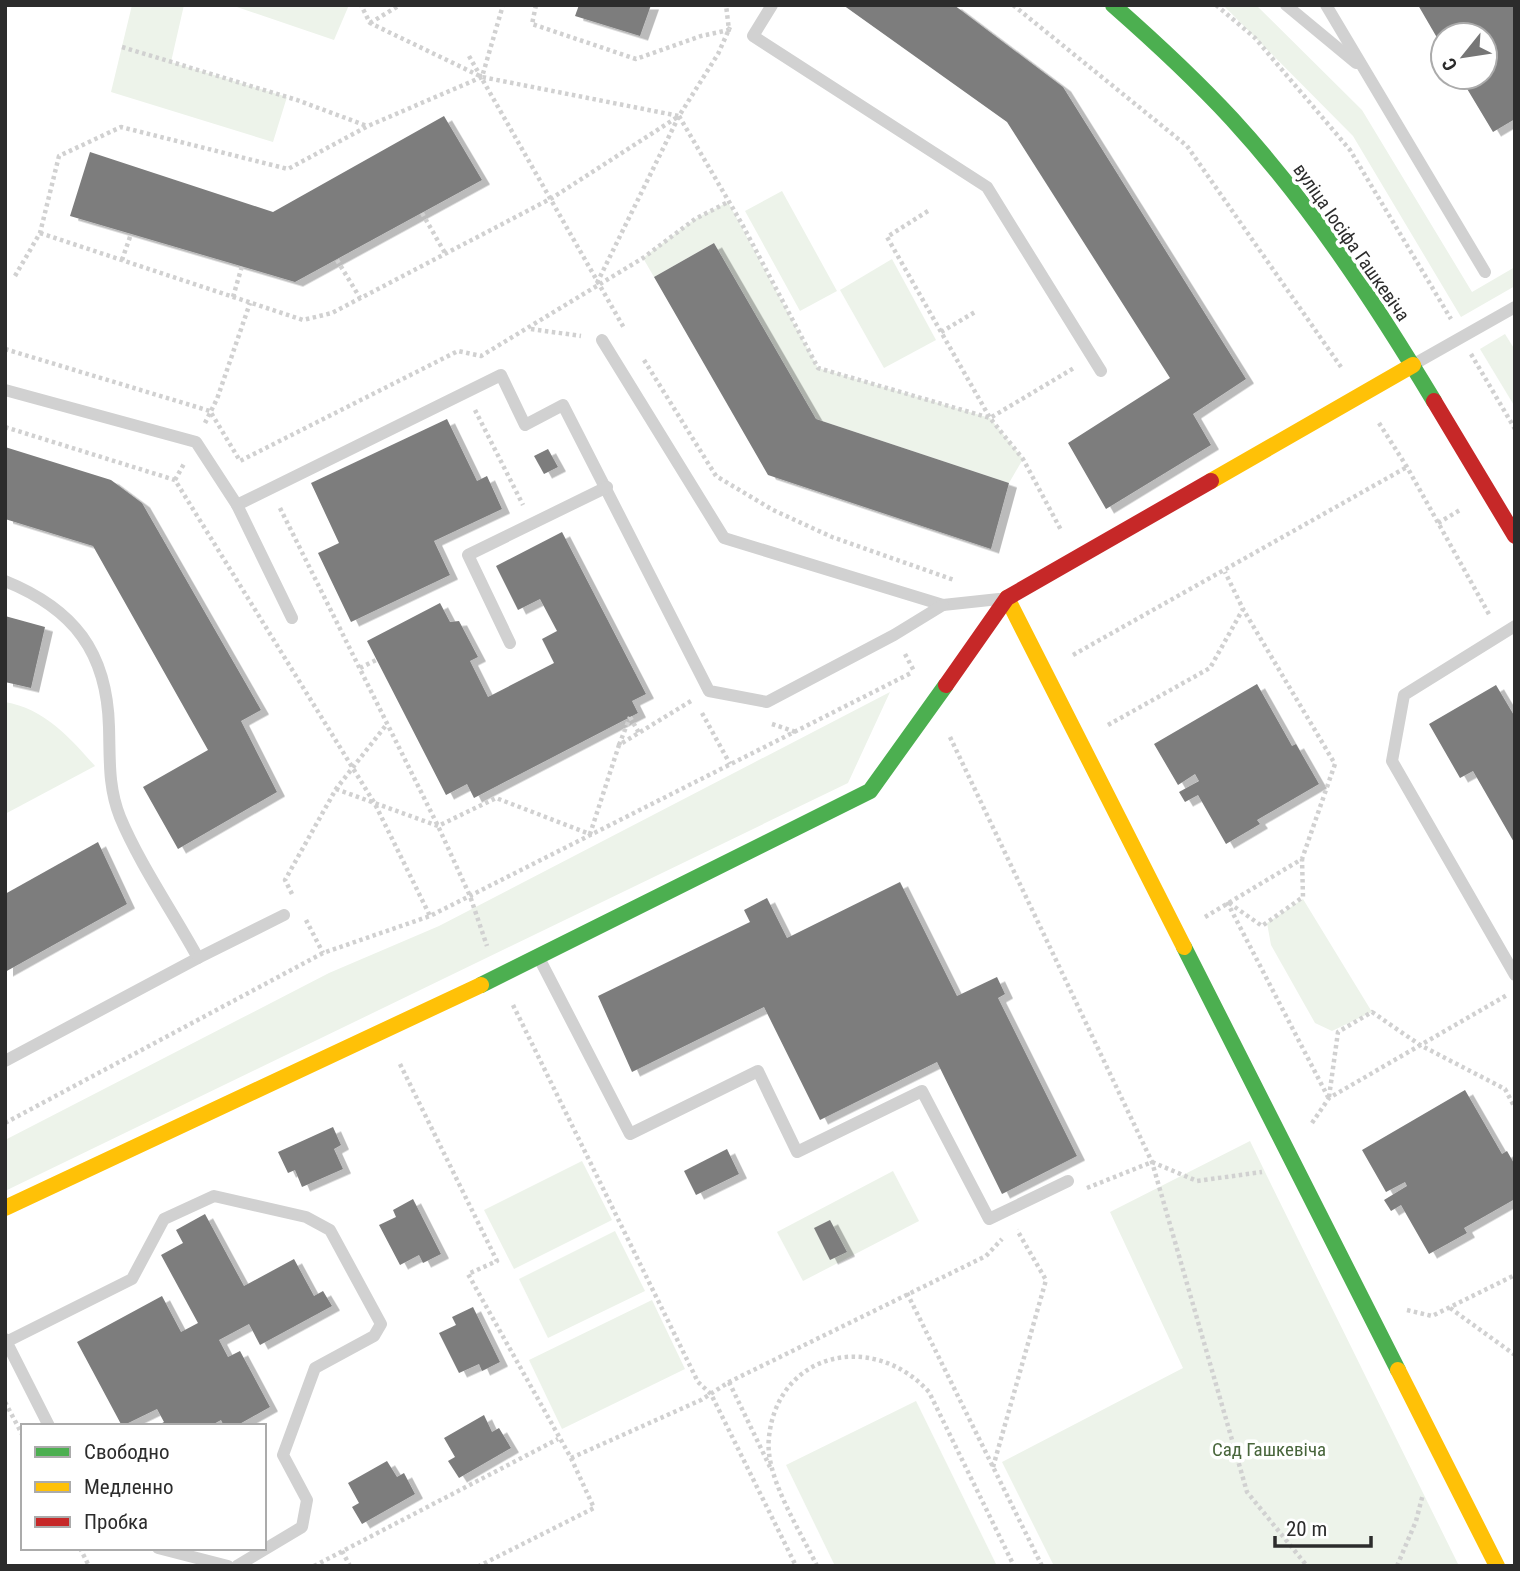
<svg xmlns="http://www.w3.org/2000/svg" width="1520" height="1571" font-family="'Roboto Condensed',sans-serif">
	<defs>
		<filter id="shadow"><feDropShadow dx="8" dy="4.5" stdDeviation="0" flood-color="#0004"/></filter>
	</defs>
	<rect width="100%" height="100%" fill="#fff"/>
	<g fill="#edf3ea">
		<path d="M132 5H184L171 62 287 97 273 142 111 92Z"/>
		<path d="M231 5H349L334 40Z"/>
		<path d="M1223 5H1256L1362 110 1472 292 1515 267V286L1461 317 1353 136Z"/>
		<path d="M782 191 837 291 800 311 745 211Z"/>
		<path d="M728 202 818 368 990 418 1023 459 1009 483 816 419 714 243 654 277 643 258 695 219Z"/>
		<path d="M892 259 936 340 884 368 840 290Z"/>
		<path d="M1505 334 1515 350V407L1480 349Z"/>
		<path d="M890 692 848 783 5 1191V1140L329 973 439 926Z"/>
		<path d="M5 702C45 709 69 737 95 766L5 814Z"/>
		<path d="M1303 899 1372 1012 1332 1031 1315 1023 1271 945 1267 923Z"/>
		<path d="M1250 1141 1265 1172 1459 1566H1054L1002 1462 1183 1368 1110 1212Z"/>
		<path d="M582 1161 612 1220 514 1269 484 1210Z"/>
		<path d="M893 1171 919 1221 803 1281 777 1232Z"/>
		<path d="M615 1231 645 1291 548 1338 519 1279Z"/>
		<path d="M652 1300 685 1369 562 1429 529 1360Z"/>
		<path d="M916 1401 997 1566H835L786 1465Z"/>
	</g>
	<g fill="#7d7d7d" filter="url(#shadow)">
		<path d="M579 5H651L640 36 575 16Z"/>
		<path d="M843 5H954L1063 87 1246 379 1193 414 1211 445 1106 509 1068 443 1170 378 1007 122Z"/>
		<path d="M1418 5H1515V119L1493 132 1460 77H1485V35H1443V48Z"/>
		<path d="M444 116 482 180 295 282 70 216 90 152 273 212Z"/>
		<path d="M714 243 816 419 1009 483 991 549 768 475 654 277Z"/>
		<path d="M447 419 477 481 487 476 502 509 434 541 450 575 351 622 318 553 339 543 311 483Z"/>
		<path d="M5 447 111 480 142 503 261 710 241 721 277 792 178 849 143 787 208 750 93 546 5 519Z"/>
		<path d="M548 449 558 467 544 474 534 456Z"/>
		<path d="M562 532 646 694 632 701 638 713 474 798 467 784 446 795 367 641 440 603 450 622 459 621 478 657 470 661 488 697 554 663 542 639 557 631 540 599 518 610 496 566Z"/>
		<path d="M5 616 45 627 31 688 5 682Z"/>
		<path d="M1257 684 1292 746 1296 744 1319 784 1257 820 1260 824 1226 844 1198 795 1185 802 1179 792 1199 781 1195 774 1178 785 1154 744Z"/>
		<path d="M1496 685 1515 717V844L1473 771 1460 778 1429 724Z"/>
		<path d="M98 842 127 904 5 972V894Z"/>
		<path d="M900 882 957 996 997 977 1005 994 998 998 1077 1156 1002 1194 937 1062 820 1120 764 1007 632 1072 598 996 750 922 744 910 767 898 787 938Z"/>
		<path d="M1465 1090 1502 1154 1507 1151 1515 1165V1199L1464 1228 1467 1233 1429 1254 1401 1205 1391 1211 1384 1200 1407 1186 1405 1182 1386 1192 1362 1150Z"/>
		<path d="M333 1127 341 1145 334 1149 343 1169 302 1187 295 1170 288 1173 278 1152Z"/>
		<path d="M727 1149 739 1174 696 1195 684 1171Z"/>
		<path d="M413 1199 441 1254 423 1263 419 1255 400 1265 379 1225 396 1217 393 1210Z"/>
		<path d="M205 1214 244 1286 294 1259 314 1296 323 1291 332 1306 260 1345 249 1324 219 1340 228 1357 240 1351 270 1407 236 1426H224L221 1420 210 1426H157L164 1422 157 1409 122 1426 77 1342 162 1296 181 1332 198 1323 161 1255 183 1243 176 1230Z"/>
		<path d="M830 1220 847 1252 830 1260 814 1228Z"/>
		<path d="M473 1307 500 1362 482 1371 479 1364 459 1373 439 1333 456 1325 452 1317Z"/>
		<path d="M484 1415 492 1432 499 1428 511 1448 459 1478 448 1461 455 1457 444 1438Z"/>
		<path d="M387 1461 397 1477 404 1473 415 1494 362 1524 352 1507 359 1503 348 1483Z"/>
	</g>
	<g fill="none" stroke-linecap="round" stroke-linejoin="round">
		<g stroke="#d1d1d1" stroke-width="4.5" stroke-dasharray="3.5 3.5" stroke-linecap="butt">
			<path d="M536 5 532 24 636 59 701 36 729 30 726 5"/>
			<path d="M1013 5 1187 146 1341 367"/>
			<path d="M1216 5 1255 38 1350 150 1451 319"/>
			<path d="M370 23 400 5"/>
			<path d="M122 47 297 100 367 126"/>
			<path d="M469 56 624 328"/>
			<path d="M679 116 742 224 818 368 990 418 1074 368"/>
			<path d="M928 211 887 237 990 418 1023 459 1061 530"/>
			<path d="M422 213 445 253"/>
			<path d="M40 233 303 320 332 313 552 198 679 116 482 77 370 23 361 5"/>
			<path d="M122 260 131 234"/>
			<path d="M337 260 360 298"/>
			<path d="M15 276 40 233 59 156 121 127 288 169 368 126 482 77 503 5"/>
			<path d="M597 283 679 116 718 54 730 27"/>
			<path d="M233 297 242 266"/>
			<path d="M531 329 581 336"/>
			<path d="M941 332 975 312"/>
			<path d="M5 349 210 411 240 461 458 351 481 356 643 258 695 219 728 202"/>
			<path d="M1471 354 1515 429"/>
			<path d="M644 360 716 476 773 510 832 537 954 580"/>
			<path d="M475 410 523 505"/>
			<path d="M205 423 217 399 250 303"/>
			<path d="M1379 423 1407 467 1490 616"/>
			<path d="M5 427 175 480 375 804 430 916"/>
			<path d="M175 480 185 462"/>
			<path d="M280 508 438 826 470 896 487 946"/>
			<path d="M1438 523 1460 510"/>
			<path d="M905 654 914 671"/>
			<path d="M1073 655 1407 467"/>
			<path d="M360 668 376 660"/>
			<path d="M702 713 730 764"/>
			<path d="M630 717 639 733"/>
			<path d="M772 724 796 732"/>
			<path d="M1108 725 1210 668 1243 609 1225 572"/>
			<path d="M950 737 1152 1162 1247 1492 1307 1566"/>
			<path d="M619 745 630 717"/>
			<path d="M336 789 438 826 496 798 590 834 619 745 691 701"/>
			<path d="M292 894 285 880 336 789 387 724"/>
			<path d="M1227 902 1328 1097"/>
			<path d="M1229 903 1262 926 1303 897 1302 859"/>
			<path d="M1205 917 1302 859 1335 764 1243 609"/>
			<path d="M306 920 323 953"/>
			<path d="M513 1005 698 1382 711 1394 796 1566"/>
			<path d="M400 1064 497 1261 468 1274 571 1458 594 1508 479 1566"/>
			<path d="M1329 1097 1338 1032 1372 1012 1420 1045 1505 1089 1515 1108"/>
			<path d="M5 1123 323 953 430 916 911 673"/>
			<path d="M1312 1123 1329 1098 1507 995"/>
			<path d="M1087 1188 1152 1162 1197 1181 1262 1172"/>
			<path d="M907 1293 1042 1566"/>
			<path d="M1450 1308 1515 1355"/>
			<path d="M1407 1310 1432 1316 1515 1275"/>
			<path d="M729 1382 770 1467"/>
			<path d="M5 1402 23 1436"/>
			<path d="M571 1458 701 1400 729 1382 986 1256 1002 1239"/>
			<path d="M993 1467 1046 1280 1017 1230"/>
			<path d="M80 1548 89 1566"/>
			<path d="M342 1551 350 1566"/>
			<path d="M314 1566 558 1439"/>
			<path d="M817 1566C800 1530 764 1476 769 1437 778 1351 874 1331 929 1392L1014 1566"/>
			<path d="M1397 1566 1416 1521 1423 1494"/>
		</g>
		<g stroke="#d1d1d1" stroke-width="12">
			<path d="M772 5 753 36 987 187 1101 371"/>
			<path d="M1286 5 1356 63"/>
			<path d="M1326 5 1485 272"/>
			<path d="M602 340 724 538 943 605 999 599"/>
			<path d="M1416 363 1515 307"/>
			<path d="M5 390 196 442 237 505 292 618"/>
			<path d="M237 505 501 375 525 425 563 405 709 691 767 702 894 635 943 605"/>
			<path d="M5 581C74 609 107 652 109 727 110 759 108 787 120 817 139 863 174 914 198 958L5 1061"/>
			<path d="M1515 626 1404 695 1392 761 1515 975"/>
			<path d="M510 643 468 555 607 487"/>
			<path d="M198 958 284 915"/>
			<path d="M539 958 630 1134 758 1071 797 1152 922 1091 989 1219 1068 1181"/>
			<path d="M5 1339 49 1426"/>
			<path d="M6 1342 132 1279 164 1219 214 1196 306 1217 330 1230 381 1324 374 1336 315 1368 283 1455 307 1500 302 1527 237 1566"/>
			<path d="M158 1548 228 1566"/>
		</g>
		<g stroke="#4caf50" stroke-width="16">
			<path d="M1113 5C1155 42 1195 79 1232 119 1310 204 1375 303 1434 401"/>
			<path d="M1184 947 1398 1370"/>
			<path d="M481 985 870 791 946 685"/>
		</g>
		<g stroke="#ffc107" stroke-width="16">
			<path d="M1211 481 1413 365"/>
			<path d="M1007 598 1184 947"/>
			<path d="M5 1208 481 985"/>
			<path d="M1398 1370 1497 1566"/>
		</g>
		<g stroke="#c62828" stroke-width="16">
			<path d="M1434 401 1515 536"/>
			<path d="M946 685 1007 598 1211 481"/>
		</g>
	</g>
	<g text-anchor="middle" stroke-width="7" stroke-linejoin="round" paint-order="stroke">
		<g font-size="19" fill="#2c2c2c" stroke="#fff">
			<text transform="translate(1352 242) rotate(55)" y="7">вуліца Іосіфа Гашкевіча</text>
		</g>
		<g font-size="19" fill="#48653b" stroke="#fff">
			<text x="1269" y="1456">Сад Гашкевіча</text>
		</g>
	</g>
	<rect width="1520" height="1571" fill="none" stroke="#2c2c2c" stroke-width="14"/>
	<rect x="21" y="1424" width="245" height="126" fill="#ffffff" stroke="#ababab" stroke-width="2"/>
	<rect x="35" y="1447" width="35" height="10" fill="#4caf50" stroke="#ababab" stroke-width="2"/>
	<text x="84" y="1459" font-size="21" fill="#2c2c2c">Свободно</text>
	<rect x="35" y="1482" width="35" height="10" fill="#ffc107" stroke="#ababab" stroke-width="2"/>
	<text x="84" y="1494" font-size="21" fill="#2c2c2c">Медленно</text>
	<rect x="35" y="1517" width="35" height="10" fill="#c62828" stroke="#ababab" stroke-width="2"/>
	<text x="84" y="1529" font-size="21" fill="#2c2c2c">Пробка</text>
	<g transform="translate(1464 56) rotate(240)"><circle r="33" fill="#ffffff" stroke="#ababab" stroke-width="2"/>
	<path d="M0-5L12 26L0 18L-12 26Z" fill="#767676"/>
	<text y="-10" font-size="19" font-weight="bold" text-anchor="middle" fill="#2c2c2c">С</text>
	</g>
	<path d="M1275 1536v10h96v-10" fill="none" stroke="#2c2c2c" stroke-width="3.5"/>
	<text x="1286" y="1536" font-size="21" fill="#2c2c2c" stroke="#ffffff" stroke-width="5" paint-order="stroke">20 m</text>
</svg>
